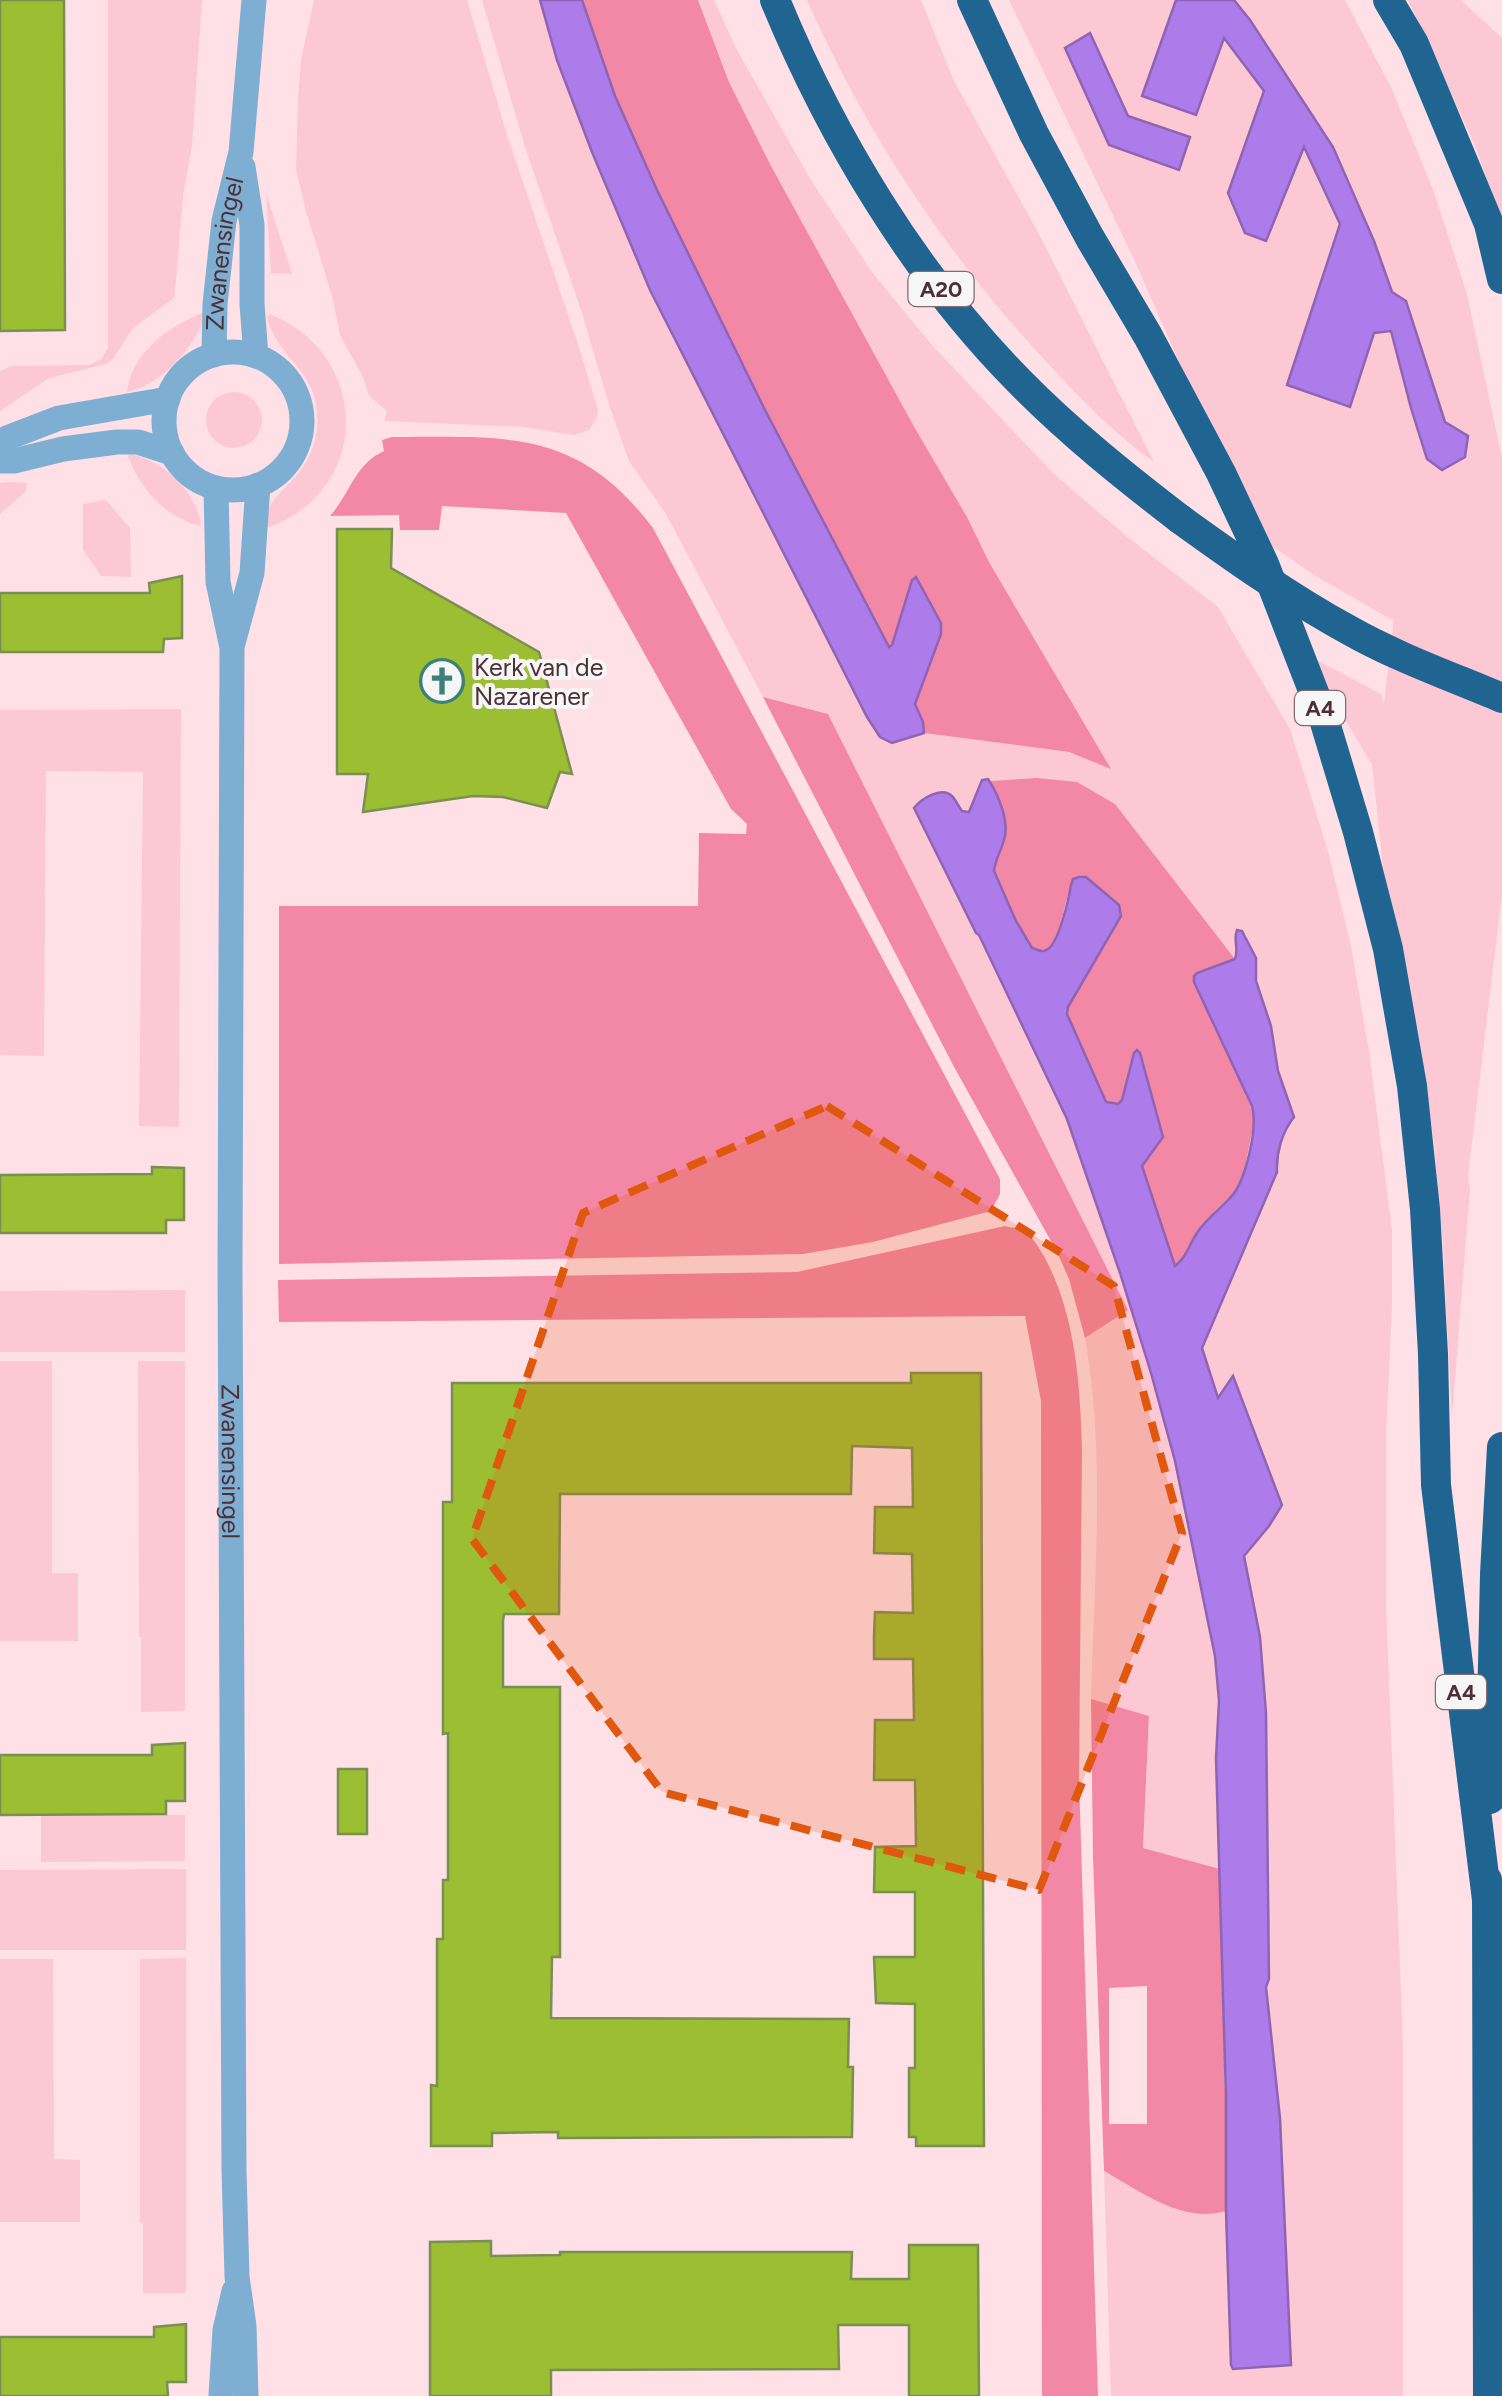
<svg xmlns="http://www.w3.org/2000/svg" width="1502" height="2396" font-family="Figtree,sans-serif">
	<rect width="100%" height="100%" fill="#fee0e6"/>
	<g fill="#fcc8d4" fill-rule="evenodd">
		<path d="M108 0H202L192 146 183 196 175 292 174 298 133 328 113 359 106 364 49 378 0 411V371L11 366 90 365 101 359 108 348Z"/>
		<path d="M314 0H467L508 138 578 344 598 410 597 418 589 430 574 435 524 427 384 421 387 411 369 396 363 377 340 335 332 296 306 211 296 170 298 100 301 60Z"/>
		<path d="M482 0H540L557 60 592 152 650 290 854 692 880 737 892 743 924 733 1069 752 1110 768 989 562 967 517 916 430 770 164 729 82 698 0H714L737 50 812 182 872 272 931 344 1053 473 1125 535 1218 607 1290 729 1328 851 1351 946 1369 1051 1392 1229V1305L1386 1438V1601L1403 2046V2396H1111L1104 2171C1140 2191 1182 2224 1226 2211L1231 2365 1234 2369 1291 2365 1280 2118 1266 1987 1265 1789 1267 1769 1260 1637 1244 1556 1269 1526 1234 1377 1218 1399 1201 1348 1276 1172C1276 1153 1282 1132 1293 1117L1278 1071 1271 1026 1256 981V969L1235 936 1238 954 1235 959 1115 805 1037 778 990 781 987 779 969 813 962 811 950 794 914 809 976 932 979 935 1067 1119 1133 1312 1175 1461 1215 1656 1219 1701 1216 1758 1220 1869 1143 1848 1149 1717 1091 1699C1094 1580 1106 1456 1085 1338L1127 1309 828 714 763 697 666 514 629 461 610 408 582 313 525 147Z"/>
		<path d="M807 0H921L954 81 1039 234 1154 462C1117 436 1084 402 1053 369 950 260 867 136 807 0Z"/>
		<path d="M1009 0H1176L1142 96 1196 114 1224 37 1264 91 1228 193 1245 233 1266 240 1304 145 1340 224 1287 384 1374 332 1392 331 1411 408 1445 422 1406 301 1392 292 1374 241 1333 147 1250 20 1234 0H1345L1392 89 1434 192 1467 294 1502 458V895L1468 1176 1470 1189 1452 1417 1443 1246 1434 1142 1418 1032 1383 867 1372 765 1307 655 1381 694 1384 703 1394 619 1392 620 1314 575 1255 534 1133 257ZM1090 34 1128 116 1109 145 1066 49Z"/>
		<path d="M1408 0H1461L1502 38V222L1474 143Z"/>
		<path d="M266 193 292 274 271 273Z"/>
		<path d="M202 313 205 314C197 346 160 386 127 392 131 353 168 327 202 313Z"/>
		<path d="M270 314C372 356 372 492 266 528 265 498 285 492 300 471 315 451 320 428 316 404 310 368 276 354 267 317Z"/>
		<circle cx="234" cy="420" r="28"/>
		<path d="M130 454C163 460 197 492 201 526 167 519 139 488 128 456Z"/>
		<path d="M8 482 27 483 26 491 0 514V483Z"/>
		<path d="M106 500 130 528 131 577 101 576 83 550V504Z"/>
		<path d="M181 709 179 1127 139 1126 143 772 46 771 44 1056 0 1055V710Z"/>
		<path d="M185 1290V1352H0V1291Z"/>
		<path d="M0 1361H52V1573H78V1641H0Z"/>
		<path d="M138 1361H185V1711L141 1712V1637H139Z"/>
		<path d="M41 1815H185V1861L41 1862Z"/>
		<path d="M186 1869V1950H0V1870Z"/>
		<path d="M186 1958V2293H143V2223L140 2222V1959Z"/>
		<path d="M0 1959H53L54 2159 80 2160V2222H0Z"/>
	</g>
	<g fill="#f288a6" fill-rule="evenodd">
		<path d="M582 0H698L729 82 770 164 916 430 967 517 989 562 1111 769 1069 752 924 733 923 722 915 704 941 634V623L915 578 892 646 889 648 764 408 657 190 615 96Z"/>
		<path d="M392 437C506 437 577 428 653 528L1000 1179V1194L991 1211 873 1242 803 1254 279 1264V906H698L699 833 746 834 747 824 731 809 566 513 442 506 439 530H400L399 515 330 516C351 492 355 464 384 451L382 440Z"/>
		<path d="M763 697 828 714 1128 1310 1085 1338 1069 1279 1057 1252 953 1065Z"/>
		<path d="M1037 778 1077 782 1115 804 1235 959 1197 973 1255 1117 1244 1172 1233 1196 1216 1210 1198 1231 1183 1259 1175 1267 1142 1166 1134 1054 1123 1099 1118 1104 1106 1102 1067 1014 1068 1007 1119 905 1087 878 1078 877C1062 896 1065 927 1050 948L1037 951 1032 948 1016 921 994 871C995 859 1003 850 1005 839 1009 820 997 799 990 781Z"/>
		<path d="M1005 1226C1006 1227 1019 1228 1020 1229 1031 1233 1039 1248 1045 1258 1076 1317 1080 1384 1082 1449L1079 1778 1098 2396H1042L1041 1401 1025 1316 279 1322 278 1280 797 1272Z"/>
		<path d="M1091 1699 1149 1716 1143 1848 1220 1869 1227 2184 1226 2211C1182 2224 1140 2191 1104 2171L1093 1856ZM1147 1986V2124H1109V1988Z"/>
	</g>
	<g fill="#ad7bea" stroke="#9064b4" stroke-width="2.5">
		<path d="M540 0H582L615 96 657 190 764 408 889 647 892 645 912 580 916 577 941 623V634L915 704 923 722 924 733 892 743 880 737 867 717 650 290 592 152 557 60Z"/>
		<path d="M1176 0H1234L1250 20 1333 147 1374 241 1392 292 1406 301 1445 422 1468 436 1465 457 1442 470 1427 459 1411 408 1391 331 1374 333 1350 407 1287 385 1340 224 1304 147 1266 241 1245 233 1228 193 1264 91 1224 38 1196 115 1142 96Z"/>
		<path d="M1090 33 1128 116 1190 137 1179 170 1109 145 1065 48Z"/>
		<path d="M988 779C998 794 1010 822 1004 840 1001 851 995 860 994 871L1016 921 1032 948C1039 950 1042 953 1048 949 1059 942 1069 898 1071 885L1073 879 1079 877H1086L1119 905 1121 916 1068 1007 1067 1014 1106 1102 1118 1104 1122 1100 1134 1053 1137 1050 1140 1053 1163 1137 1142 1166 1175 1266C1186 1258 1189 1245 1197 1233 1206 1219 1219 1210 1230 1198 1246 1182 1258 1127 1252 1106L1194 982V976L1197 973 1235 959C1239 949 1233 940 1237 930L1242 931 1256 958V981L1271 1026 1278 1071 1294 1117C1282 1132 1276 1153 1277 1172L1202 1348 1218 1398 1233 1376 1282 1505 1269 1526 1244 1556 1260 1637 1266 1713 1269 1979 1266 1987 1280 2118 1291 2365 1233 2369 1231 2365 1226 2211V2097L1216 1758 1219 1701 1215 1656 1175 1461 1151 1373 1120 1273 1067 1119 979 935 976 933 914 808C921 799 941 786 952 796 956 800 958 806 962 811L969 812 982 780Z"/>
	</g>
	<g fill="#9bbe32" stroke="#7c8f53" stroke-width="2.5">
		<path d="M0 0H64L65 330 0 331Z"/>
		<path d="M337 529H392L391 568 539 652 572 774 560 772 547 808 503 797 473 796 363 812 368 774H337Z"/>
		<path d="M182 576V638L164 639 163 652H0V593H150L149 583Z"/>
		<path d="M152 1167 184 1168V1220H166V1233H0V1175L152 1174Z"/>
		<path d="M911 1373H981L984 2146H916V2137H909V2068H915V2004L876 2003 874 1957H915V1892H874L875 1847 916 1846 915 1780H874L875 1720H914L913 1659H874V1636L875 1612 913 1613 912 1554 874 1553 875 1507H913L912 1448 852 1446 851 1494H560L559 1614H504L503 1621V1687H560V1957H552L551 2018 849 2019 848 2067H853L852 2137 558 2138V2132L492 2133V2146H431V2085L437 2086V1939H443V1880H448V1733L443 1734V1502H452V1383H911Z"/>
		<path d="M185 1743V1801H166V1814L0 1815V1755H152V1745Z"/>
		<rect x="338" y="1769" width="29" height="65"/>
		<path d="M491 2241V2256L560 2255V2252H852L851 2279H909V2245H978L979 2396H909V2325H838L839 2369 551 2370V2396H430V2242Z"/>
		<path d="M186 2324V2382H167L168 2396H0V2337H154V2327Z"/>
	</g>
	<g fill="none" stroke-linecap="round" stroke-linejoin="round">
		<g stroke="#7faed3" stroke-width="25">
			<path d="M0 444 7 438 59 418 168 399"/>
			<path d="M0 461H14L63 449 117 442H138L172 453"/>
		</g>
		<g stroke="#7faed3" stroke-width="25">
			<path d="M243 167 252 225V304L256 356"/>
			<circle cx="233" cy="421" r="69"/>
			<path id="s1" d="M214 355 215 304 224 221 241 152 254 0"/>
			<path id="s2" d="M216 488 218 582 232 648 230 1270 234 2170 237 2277 244 2326 246 2396"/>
			<path d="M233 643 252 573 258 485"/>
			<path d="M221 2396 225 2330 234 2291"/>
		</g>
		<g stroke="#206492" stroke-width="30">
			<path d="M775 0C831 136 915 276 1019 381 1069 432 1124 476 1180 519"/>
			<path d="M972 0 1034 134 1090 238 1148 336 1221 473 1264 564 1323 716 1358 832 1388 949 1412 1086 1425 1209 1433 1354 1436 1485 1487 1900"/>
			<path d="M1388 0 1414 44 1489 224 1502 279"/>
			<path d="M1490 1799 1495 1574 1502 1447"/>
			<path d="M1487 1880 1488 2396"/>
		</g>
		<path stroke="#206492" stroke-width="30" d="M1180 519C1234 558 1289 597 1347 629 1396 657 1450 676 1502 698"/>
	</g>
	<path fill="#e0570e" fill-opacity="0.2" stroke="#e0570e" stroke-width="8" stroke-dasharray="20 12" stroke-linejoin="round" d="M827 1106 1114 1286 1182 1533 1039 1890 662 1792 472 1539 583 1213Z"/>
	<defs>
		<g id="church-ring" transform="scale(2.25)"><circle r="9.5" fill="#f6f6f6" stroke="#3c8177" stroke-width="1.5"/><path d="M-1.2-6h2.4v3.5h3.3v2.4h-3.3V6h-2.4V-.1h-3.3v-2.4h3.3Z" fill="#3c8177"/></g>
	</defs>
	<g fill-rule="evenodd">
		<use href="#church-ring" x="442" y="681"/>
	</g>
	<g text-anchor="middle" stroke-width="8" stroke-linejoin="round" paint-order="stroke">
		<g fill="#f6f6f6" stroke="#7f6b70" stroke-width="2.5">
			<rect x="908.5" y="272" width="65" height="34" rx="8"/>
			<rect x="1295" y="691" width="50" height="34" rx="8"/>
			<rect x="1436" y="1675" width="50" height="34" rx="8"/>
		</g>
		<g font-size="22" font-weight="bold" fill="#4c2f37">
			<text x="941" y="297">A20</text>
			<text x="1320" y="716">A4</text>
			<text x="1461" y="1700">A4</text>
		</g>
		<g font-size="25" fill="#4c2f37" stroke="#f6f6f6">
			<text dy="9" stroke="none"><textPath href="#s1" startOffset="102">Zwanensingel</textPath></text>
			<text dy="9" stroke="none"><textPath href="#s2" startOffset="975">Zwanensingel</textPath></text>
		</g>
		<g font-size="25" fill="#4c2f37" stroke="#f6f6f6" text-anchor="start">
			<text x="474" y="676">Kerk van de<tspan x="474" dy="29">Nazarener</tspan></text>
		</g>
	</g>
</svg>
